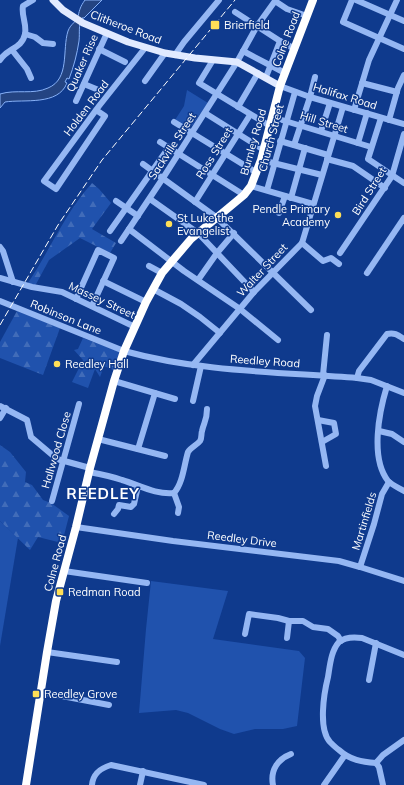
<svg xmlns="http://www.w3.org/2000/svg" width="404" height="785" font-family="Mulish,sans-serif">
	<defs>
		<pattern id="forest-firs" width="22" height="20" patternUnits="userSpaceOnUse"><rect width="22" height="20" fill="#2052ad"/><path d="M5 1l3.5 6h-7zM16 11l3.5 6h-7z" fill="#416cb9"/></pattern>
	</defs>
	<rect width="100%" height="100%" fill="#0f3a8d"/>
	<g fill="#2052ad">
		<path d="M187 90 208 103 192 126 188 125 187 127 175 120 184 106Z"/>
		<path d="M0 521 18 538 0 646Z"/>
		<path d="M151 581 228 591 213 639 299 651 305 658 297 726 283 729H255L234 734 220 729 188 713 176 710 139 713 146 629Z"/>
	</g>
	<g fill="url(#forest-firs)">
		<path d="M92 183 99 189 111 203 92 229 116 243 110 253 80 238 49 260 35 286 28 283C50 250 65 213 92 183Z"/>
		<path d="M17 311 60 328 43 375 0 358V342Z"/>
		<path d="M83 338 120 352 113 370 104 366 100 377 95 369 88 388 72 382 83 360 74 350 78 349Z"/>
		<path d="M0 445 10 452 26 472 25 482 32 485 43 500 51 503 69 516 62 543 38 537 30 550 0 521Z"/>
	</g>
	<path fill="#244482" stroke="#86b0f7" d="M85 0H102L84 18H82C78 26 80 32 79 41 77 54 74 66 69 79L67 78 65 82 67 83C58 106 24 99 5 102L0 108V94C16 89 33 95 48 88 70 79 62 50 68 31 71 23 77 22 78 16 80 9 80 7 85 0Z"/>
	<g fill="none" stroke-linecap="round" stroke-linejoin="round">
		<g stroke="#95b7f3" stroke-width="6">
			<path d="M352 0 343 22 404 49"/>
			<path d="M356 0 404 21"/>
			<path d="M235 12 280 41 295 49"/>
			<path d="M25 34 35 37 43 43 53 44"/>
			<path d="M99 49 125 62"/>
			<path d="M12 50 27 69 31 78"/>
			<path d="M243 51 285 73"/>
			<path d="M175 55 184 42 219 0"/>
			<path d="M0 60C7 48 22 49 25 34 27 24 21 15 23 6L33 0"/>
			<path d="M213 60 199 83 270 126"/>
			<path d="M266 77 280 41"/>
			<path d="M145 81 165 53"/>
			<path d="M362 83 397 92"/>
			<path d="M84 84 101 91"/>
			<path d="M280 86 310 97 404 124"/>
			<path d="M76 101 107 33"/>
			<path d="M238 107 258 73"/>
			<path d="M96 110 105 116 56 189 44 181 99 106 145 48"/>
			<path d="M354 110 369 60 397 0"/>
			<path d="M205 113 264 150"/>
			<path d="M272 117 371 147"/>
			<path d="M381 118 368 159 404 183"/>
			<path d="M389 120 398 88 404 75"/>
			<path d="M174 122 257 173"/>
			<path d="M321 131 330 103"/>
			<path d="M280 141 328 155"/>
			<path d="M160 142 244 195"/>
			<path d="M358 143 367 113"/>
			<path d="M294 145 310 97 315 77"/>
			<path d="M327 159 353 166 385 188"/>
			<path d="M261 160 322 175"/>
			<path d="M143 164 216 217 311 310"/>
			<path d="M251 186 313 204"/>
			<path d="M267 190 295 92"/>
			<path d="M291 198 305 148"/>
			<path d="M150 199 198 233 254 292"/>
			<path d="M116 201 138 216"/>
			<path d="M195 202 250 115"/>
			<path d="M279 213 285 196"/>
			<path d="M129 229 184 271 240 309 278 340"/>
			<path d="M110 231 169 147"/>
			<path d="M121 241 163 178 237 62 257 26 275 1 287 9 307 16"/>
			<path d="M302 243 323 261 331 258 339 264"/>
			<path d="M0 247 3 251 13 282"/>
			<path d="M340 253 392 176 404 134"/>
			<path d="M149 266 162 273"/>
			<path d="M367 273 404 218"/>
			<path d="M0 278 32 287 62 292 135 327"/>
			<path d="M198 280 217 253 234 233"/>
			<path d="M103 281 146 302"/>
			<path d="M153 289 181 304 200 317 220 333"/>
			<path d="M76 299 98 250 114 258 92 306"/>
			<path d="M0 301 124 351C200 372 279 372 357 378L371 380 404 393"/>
			<path d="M193 365 254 292 302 243 343 107"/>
			<path d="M323 375 327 335"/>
			<path d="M325 375 317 396 315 406 326 466"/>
			<path d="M357 378 359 371 387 334C394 332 398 335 404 339"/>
			<path d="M114 381 175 399"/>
			<path d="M387 386C379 412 370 458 388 481 392 485 399 488 404 491"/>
			<path d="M193 401 201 366"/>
			<path d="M0 406 27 420 31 437 57 459 90 468"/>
			<path d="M0 418 6 408"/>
			<path d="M318 420 334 423 336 434 322 442"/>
			<path d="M379 431 392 434 404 442"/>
			<path d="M98 439 165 456"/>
			<path d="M138 449 155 393"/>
			<path d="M89 472C100 474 111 476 122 480 139 485 156 495 174 493"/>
			<path d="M174 493C183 483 184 465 188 452 191 447 197 445 200 441 202 438 201 434 202 431 204 422 207 420 207 409"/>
			<path d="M174 493 179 507 178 513"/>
			<path d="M52 501 79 404"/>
			<path d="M114 514 118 509 119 505 131 507 134 504 138 486"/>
			<path d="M76 527 173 541 339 561 360 567 404 581"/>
			<path d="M360 567 374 524 382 494 389 482"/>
			<path d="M64 571 147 583"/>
			<path d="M245 634 249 614 278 618 289 621H303L313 627 328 629 338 636 341 641"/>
			<path d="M287 638 289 621"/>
			<path d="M47 652 117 662"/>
			<path d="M404 655 362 638C355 637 345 637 339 642 331 651 330 665 328 677 324 693 318 729 330 742 333 745 336 748 339 750 350 760 362 762 376 763L383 755 404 740"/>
			<path d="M369 680 376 643"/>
			<path d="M41 692 109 705"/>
			<path d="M376 763 379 767 383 785"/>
			<path d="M92 785C93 773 101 768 111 765L204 785"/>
			<path d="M140 785 143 771"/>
			<path d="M273 785C270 770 278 759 291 754"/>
			<path d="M324 785 345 755"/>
		</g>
		<path stroke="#e1eaff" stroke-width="7" d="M53 0 63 10 83 23 128 42 165 53 195 58 237 62 280 86"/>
		<path stroke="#fff" stroke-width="8" d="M26 785 47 652 56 601 76 527 90 468 114 381 124 351 146 302 162 273 191 239 244 195 251 186 261 160 280 86 313 0"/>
		<path stroke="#fff" stroke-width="1" stroke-dasharray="7 3" stroke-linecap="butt" d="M0 325 58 225 102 160 235 0"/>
	</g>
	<g fill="#ffdf57" stroke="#0f3a8d" stroke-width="1.5">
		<rect x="210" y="20" width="10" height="10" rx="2"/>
		<circle cx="338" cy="215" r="4"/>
		<circle cx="169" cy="224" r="4"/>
		<circle cx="57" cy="364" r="4"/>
		<rect x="56" y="588" width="8" height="8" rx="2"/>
		<rect x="32" y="690" width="8" height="8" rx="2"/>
	</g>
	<g text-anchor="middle" stroke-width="3" stroke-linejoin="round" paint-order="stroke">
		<g font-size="11" fill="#fff" stroke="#0f3a8d" text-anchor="start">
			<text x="224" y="29">Brierfield</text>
			<text x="330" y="213" text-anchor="end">Pendle Primary<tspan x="330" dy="13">Academy</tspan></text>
			<text x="177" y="222">St Luke the<tspan x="177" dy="13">Evangelist</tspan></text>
			<text x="65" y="368">Reedley Hall</text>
			<text x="68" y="596">Redman Road</text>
			<text x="44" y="698">Reedley Grove</text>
		</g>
		<g font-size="11" fill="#fff" stroke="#0f3a8d">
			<text transform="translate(126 27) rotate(21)" y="4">Clitheroe Road</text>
			<text transform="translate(286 39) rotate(-69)" y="4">Colne Road</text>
			<text transform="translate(82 63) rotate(-66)" y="4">Quaker Rise</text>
			<text transform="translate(345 96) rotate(17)" y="4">Halifax Road</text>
			<text transform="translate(86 108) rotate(-53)" y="4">Holden Road</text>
			<text transform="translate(324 122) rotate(17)" y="4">Hill Street</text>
			<text transform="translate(271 138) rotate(-75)" y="4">Church Street</text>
			<text transform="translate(253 142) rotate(-74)" y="4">Burnley Road</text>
			<text transform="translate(172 146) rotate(-57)" y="4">Sackville Street</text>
			<text transform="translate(214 153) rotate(-58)" y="4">Ross Street</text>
			<text transform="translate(369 191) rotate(-58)" y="4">Bird Street</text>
			<text transform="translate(262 270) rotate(-47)" y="4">Walter Street</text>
			<text transform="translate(102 300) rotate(25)" y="4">Massey Street</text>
			<text transform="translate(66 317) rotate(22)" y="4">Robinson Lane</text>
			<text transform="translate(265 361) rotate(4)" y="4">Reedley Road</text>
			<text transform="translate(56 450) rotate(-74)" y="4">Hallwood Close</text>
			<text transform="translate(364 521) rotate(-73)" y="4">Martinfields</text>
			<text transform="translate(242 539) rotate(7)" y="4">Reedley Drive</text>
			<text transform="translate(55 563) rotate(-75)" y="4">Colne Road</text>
		</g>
		<g font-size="15" font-weight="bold" letter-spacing="1" fill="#fff" stroke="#0f3a8d">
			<text x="103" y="499">REEDLEY</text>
		</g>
	</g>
</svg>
